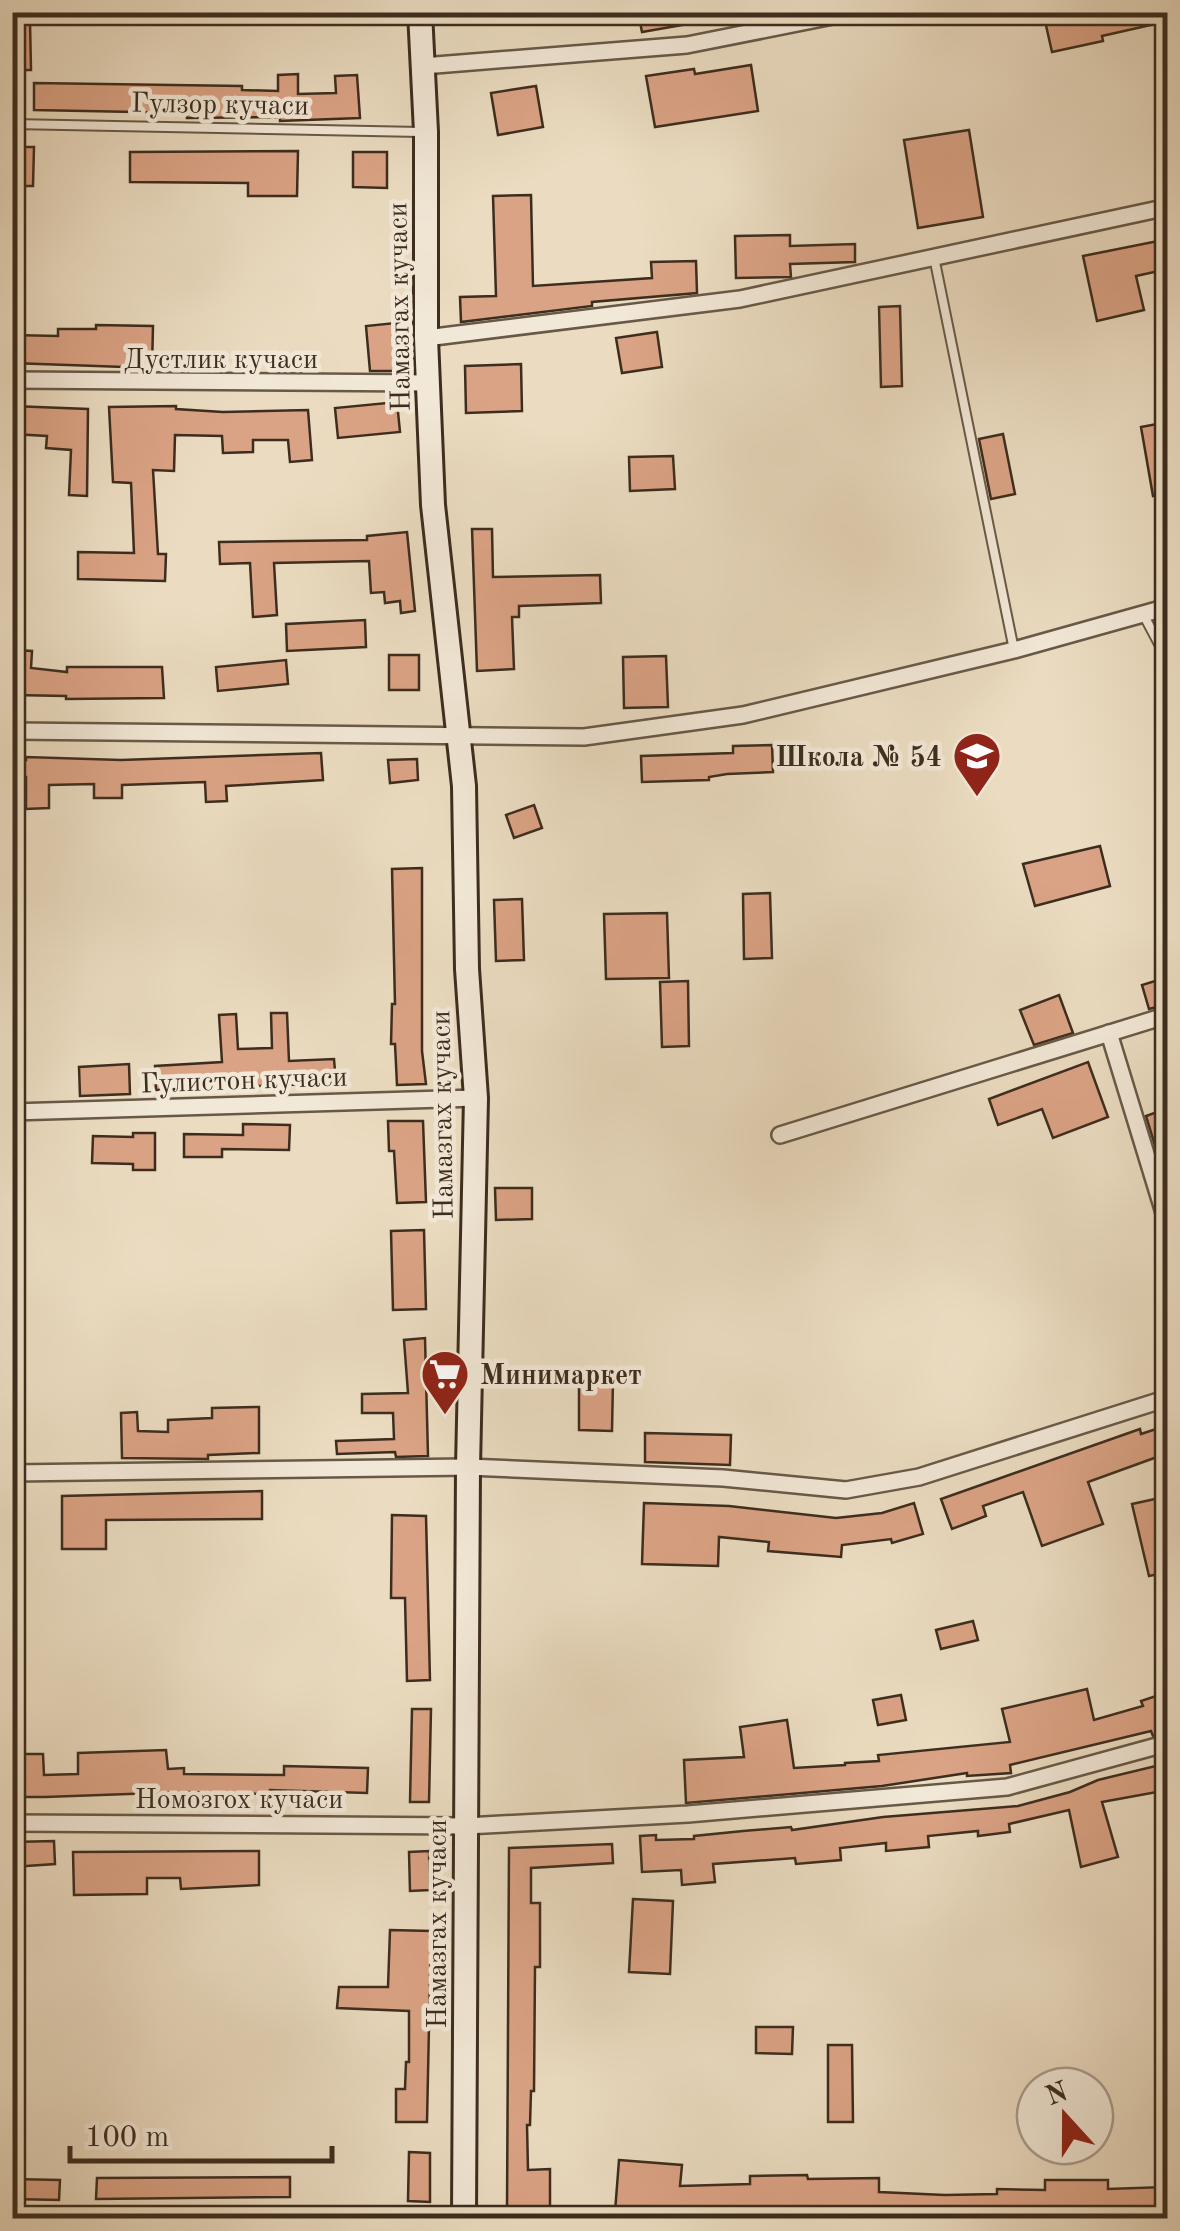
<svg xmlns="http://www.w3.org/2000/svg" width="1180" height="2231" font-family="'Old Standard TT',serif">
	<rect width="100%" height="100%" fill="#ebdcc1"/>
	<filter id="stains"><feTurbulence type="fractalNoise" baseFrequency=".002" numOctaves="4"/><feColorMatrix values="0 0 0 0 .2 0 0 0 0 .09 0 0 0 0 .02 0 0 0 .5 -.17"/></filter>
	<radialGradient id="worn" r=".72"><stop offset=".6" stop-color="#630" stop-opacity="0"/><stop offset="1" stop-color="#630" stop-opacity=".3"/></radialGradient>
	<g fill="#dba385" stroke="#3d2d1e" stroke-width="2.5">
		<path d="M638 12H710L711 20 642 32Z"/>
		<path d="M1043 12H1168V53L1161 54 1155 24 1102 36 1103 41 1052 52Z"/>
		<path d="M12 22H30L31 70H12Z"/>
		<path d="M751 65 758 111 655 127 646 76 694 69 695 74Z"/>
		<path d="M298 74V94L336 93 335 76 357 75 360 118 280 121V117L187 118V113L34 110V83L242 86V90L278 91V75Z"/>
		<path d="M536 86 543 127 498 135 491 93Z"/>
		<path d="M969 130 983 217 918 228 904 140Z"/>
		<path d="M12 147H34L33 186H12Z"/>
		<path d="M298 151 297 196H248V183L130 182V152Z"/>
		<path d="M353 152H387V188L353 187Z"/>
		<path d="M531 195 533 286 652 278 651 262 696 261 697 293 592 302V306L461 322 460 297 496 296 493 196Z"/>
		<path d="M790 235V246L855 244V262L790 264 791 277 736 278 735 236Z"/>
		<path d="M1168 239V269L1136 276 1144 310 1097 321 1083 256Z"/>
		<path d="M900 306 902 386 881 387 879 307Z"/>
		<path d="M395 323 399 371H370L366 326Z"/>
		<path d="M96 325 153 326 152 368 12 363V335L58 336V329H96Z"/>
		<path d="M657 332 662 367 622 373 616 338Z"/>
		<path d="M521 364 522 411 466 413 465 366Z"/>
		<path d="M397 402 400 432 338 438 335 408Z"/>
		<path d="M12 406 88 409 87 496 69 495 71 450 46 448 47 436 12 434Z"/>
		<path d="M176 406V409L223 412 308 410 312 460 290 462 288 440H253V452L223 453 222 436 175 435 174 471 153 470 158 554H166L165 581 78 579V552L134 553 131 483 113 482 109 407Z"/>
		<path d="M1168 422V493L1153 496 1141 427Z"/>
		<path d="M1003 434 1015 494 991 499 979 439Z"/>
		<path d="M673 456 675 489 630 491 629 457Z"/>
		<path d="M472 529H492L493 577 600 575 601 603 519 606V617H512L514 669 477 671Z"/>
		<path d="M407 532 415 611 401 613 400 601 385 603 384 592 371 593 369 561 274 563 277 615 253 617 250 563 220 564 219 542 367 540V536Z"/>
		<path d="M365 620 366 647 287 651 286 624Z"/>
		<path d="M15 650 32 651 31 668 67 672V667H162L164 698 66 699V696L14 695Z"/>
		<rect x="389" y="655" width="30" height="35"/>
		<path d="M666 656 668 707 624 708 623 657Z"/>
		<path d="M286 660 288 684 218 691 216 667Z"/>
		<path d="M772 745 773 772 727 774 709 777V780L642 782 641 756 733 753V746Z"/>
		<path d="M321 753 323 780 226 786 227 801 206 802 205 782 122 785V798H94V784L49 785V808L26 809V777H12V760H26V757L121 760Z"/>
		<path d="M417 759 418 780 390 783 388 760Z"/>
		<path d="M534 805 542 828 514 838 506 815Z"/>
		<path d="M1100 846 1110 886 1035 906 1023 864Z"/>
		<path d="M422 868V1051L426 1084 397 1085 395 1044H391L392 1004H395L392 869Z"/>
		<path d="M770 893 772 958 744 959 743 894Z"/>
		<path d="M522 899 524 960 496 961 494 900Z"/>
		<path d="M667 913 669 978 606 979 604 914Z"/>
		<path d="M1168 977V1004L1149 1009 1142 985Z"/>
		<path d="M688 981 689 1046 662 1047 660 982Z"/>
		<path d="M1059 995 1073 1033 1034 1045 1020 1010Z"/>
		<path d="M271 1013H287L289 1061 334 1059 336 1083 156 1090 155 1066 222 1062 219 1015 236 1014 238 1049 272 1048Z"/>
		<path d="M1088 1062 1108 1117 1053 1138 1042 1109 998 1125 989 1099Z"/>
		<path d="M129 1064 130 1094 80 1096 79 1067Z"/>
		<path d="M1168 1108V1178H1165L1146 1116Z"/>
		<path d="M388 1121H423L426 1202 397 1203 394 1151H389Z"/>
		<path d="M243 1124 290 1125 289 1150 222 1149V1157H184V1134L243 1135Z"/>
		<path d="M133 1133H155V1170H133V1164L92 1163 93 1136 133 1137Z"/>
		<path d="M495 1188H532V1219L496 1220Z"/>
		<path d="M424 1230 426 1309 393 1310 391 1231Z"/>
		<path d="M425 1338 428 1456 396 1457 395 1452 337 1454 336 1441 394 1439 393 1413H362V1394L408 1393 404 1340Z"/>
		<path d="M579 1380H613L612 1431 579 1430Z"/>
		<path d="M259 1407V1453L208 1455V1459L122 1458 121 1413 137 1412 138 1431 168 1432V1420L212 1418V1408Z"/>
		<path d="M1168 1425V1453L1088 1482 1103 1524 1042 1546 1023 1492 983 1506 986 1516 952 1529 941 1499 1140 1429 1141 1434Z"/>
		<path d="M645 1433 731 1435 730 1465 645 1462Z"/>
		<path d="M262 1491V1519L106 1520V1549H62V1496Z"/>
		<path d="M1155 1499 1168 1548V1572L1149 1576 1132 1504Z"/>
		<path d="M644 1503 729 1506 836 1518 882 1513 914 1503 923 1534 892 1543 891 1539 842 1545 841 1557 768 1551 769 1542 719 1537 718 1566 642 1564Z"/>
		<path d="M392 1515 426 1516 430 1680 407 1681 405 1598H391Z"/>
		<path d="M973 1621 978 1640 941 1649 936 1630Z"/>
		<path d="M1087 1689 1094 1720 1143 1706 1141 1701 1168 1692V1732L1153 1736 1151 1731 1010 1765 1011 1773 967 1776V1773L882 1786 686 1803 684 1760 744 1757 740 1727 787 1720 794 1768 845 1765V1763L879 1761 878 1755 1010 1742 1002 1709Z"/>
		<path d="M901 1695 906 1720 878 1725 873 1700Z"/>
		<path d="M412 1709H431L429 1802H410Z"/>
		<path d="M166 1750 168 1769 184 1768V1774L284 1775V1766L368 1768 367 1793 270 1790V1794L184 1792 45 1797H21V1791H12V1754H43L44 1775 78 1774V1753Z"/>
		<path d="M1168 1763V1790L1102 1802 1118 1857 1081 1867 1069 1810 1009 1824 1010 1832 978 1836V1831L928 1836 929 1847 886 1851V1843L840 1848 841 1860 796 1864 795 1858 713 1864 715 1882 682 1885 681 1870 642 1872 640 1836 656 1835V1840L694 1839V1836L743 1831 791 1827 792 1830 883 1817 1018 1806 1070 1792 1098 1780Z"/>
		<path d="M54 1841 55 1864 12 1867V1842Z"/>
		<path d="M612 1844 613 1863 531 1868V1903H540V1967H535L534 2091H531L530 2125H527L528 2170 550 2169V2210H507L509 1848Z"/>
		<path d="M259 1851V1885L181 1889 180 1878H147V1894L74 1895 73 1852Z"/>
		<path d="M429 1851 430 1890 410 1891 409 1852Z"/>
		<path d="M633 1899 673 1901 670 1974 629 1972Z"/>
		<path d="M390 1930 431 1931 427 2122H396V2089H405L406 2062H409V2011L337 2008 339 1987H388Z"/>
		<path d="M756 2027H793L792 2054 756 2053Z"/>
		<path d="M828 2045H852L853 2122H828Z"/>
		<path d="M409 2152 430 2153V2202L408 2201Z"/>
		<path d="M619 2160 682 2165 680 2186 750 2184V2176L807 2175 808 2179 879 2178V2192L945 2195 997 2194V2189L1045 2190V2180H1108V2189L1165 2187 1166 2218H945L750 2213 677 2216 615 2212Z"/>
		<path d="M290 2177V2197L96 2199 97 2178Z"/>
		<path d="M12 2179 60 2180 59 2200 12 2199Z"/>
	</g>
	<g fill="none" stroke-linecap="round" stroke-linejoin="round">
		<g stroke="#685947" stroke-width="12">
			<g id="lane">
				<path d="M12 124 421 132"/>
				<path d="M934 257 1014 650"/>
				<path d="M1143 614 1168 661"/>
			</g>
		</g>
		<g stroke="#685947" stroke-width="20">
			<g id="street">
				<path d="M423 66 687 45 853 12"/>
				<path d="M426 338 740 299 1168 207"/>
				<path d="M12 380 429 383"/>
				<path d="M12 731 584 737 743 715 1014 650 1168 607"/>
				<path d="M1109 1033 1168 1226"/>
				<path d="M12 1112 476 1098"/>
				<path d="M780 1135 1168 1015"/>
				<path d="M12 1473 468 1467 723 1478 846 1490 919 1477 1168 1398"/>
				<path d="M12 1823 466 1826 688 1814 1007 1787 1168 1743"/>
				<path d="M12 2218H26"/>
			</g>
		</g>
		<g stroke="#3d2d1e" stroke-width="28">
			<path id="secondary" d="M420 12 426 132V338L433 505 464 786 467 969 476 1098 468 1467 464 2218"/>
		</g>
		<use href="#lane" stroke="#f2e8d7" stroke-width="8"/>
		<use href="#street" stroke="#f2e8d7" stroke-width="15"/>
		<use href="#secondary" stroke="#f2e8d7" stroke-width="22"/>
	</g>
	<defs>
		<g id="school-pin" transform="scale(2.5)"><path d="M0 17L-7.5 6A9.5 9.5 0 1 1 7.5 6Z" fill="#8f2418" stroke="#f2e8d7"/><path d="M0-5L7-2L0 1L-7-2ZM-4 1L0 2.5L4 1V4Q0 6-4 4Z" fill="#fff"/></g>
		<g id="supermarket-pin" transform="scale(2.5)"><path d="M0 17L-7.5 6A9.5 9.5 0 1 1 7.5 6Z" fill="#8f2418" stroke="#f2e8d7"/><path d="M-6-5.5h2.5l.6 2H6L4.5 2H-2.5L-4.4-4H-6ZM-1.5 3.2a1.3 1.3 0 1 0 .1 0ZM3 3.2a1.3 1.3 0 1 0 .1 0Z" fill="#fff"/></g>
	</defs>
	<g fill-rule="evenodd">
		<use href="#school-pin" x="977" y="756"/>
		<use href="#supermarket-pin" x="445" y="1374"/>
	</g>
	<g text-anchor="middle" stroke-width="9" stroke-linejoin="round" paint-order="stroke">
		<g font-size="28" fill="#3d2d1e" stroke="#f2e8d7">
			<text transform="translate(220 103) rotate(1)" y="10">Гулзор кучаси</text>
			<text transform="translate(398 307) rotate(-91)" y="10">Намазгах кучаси</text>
			<text x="221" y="368">Дустлик кучаси</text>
			<text transform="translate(244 1079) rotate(-2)" y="10">Гулистон кучаси</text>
			<text transform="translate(441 1115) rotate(-91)" y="10">Намазгах кучаси</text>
			<text x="239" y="1808">Номозгох кучаси</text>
			<text transform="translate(436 1924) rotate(-90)" y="10">Намазгах кучаси</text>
		</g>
		<g font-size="28" font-weight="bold" fill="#3d2d1e" stroke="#f2e8d7" text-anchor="end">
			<text x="942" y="766">Школа № 54</text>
			<text x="480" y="1384" text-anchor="start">Минимаркет</text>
		</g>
	</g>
	<rect width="1180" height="2231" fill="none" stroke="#ebdcc1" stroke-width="50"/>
	<rect x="15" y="15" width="1150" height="2201" fill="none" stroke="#3d2d1e" stroke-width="5"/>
	<rect x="25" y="25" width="1130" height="2181" fill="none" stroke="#3d2d1e" stroke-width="2.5"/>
	<g transform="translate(1065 2116) rotate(339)"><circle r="48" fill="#f2e8d7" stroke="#aa9d8d" stroke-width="2.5"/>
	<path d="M0-8L18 38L0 25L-18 38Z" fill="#8f2418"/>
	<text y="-15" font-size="28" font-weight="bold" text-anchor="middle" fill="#3d2d1e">N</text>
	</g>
	<path d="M70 2146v15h262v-15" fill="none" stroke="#3d2d1e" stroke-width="5"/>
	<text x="85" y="2146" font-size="30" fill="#3d2d1e" stroke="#f2e8d7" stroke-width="8" paint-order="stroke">100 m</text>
	<rect width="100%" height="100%" filter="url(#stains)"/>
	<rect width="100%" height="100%" fill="url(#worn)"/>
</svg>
